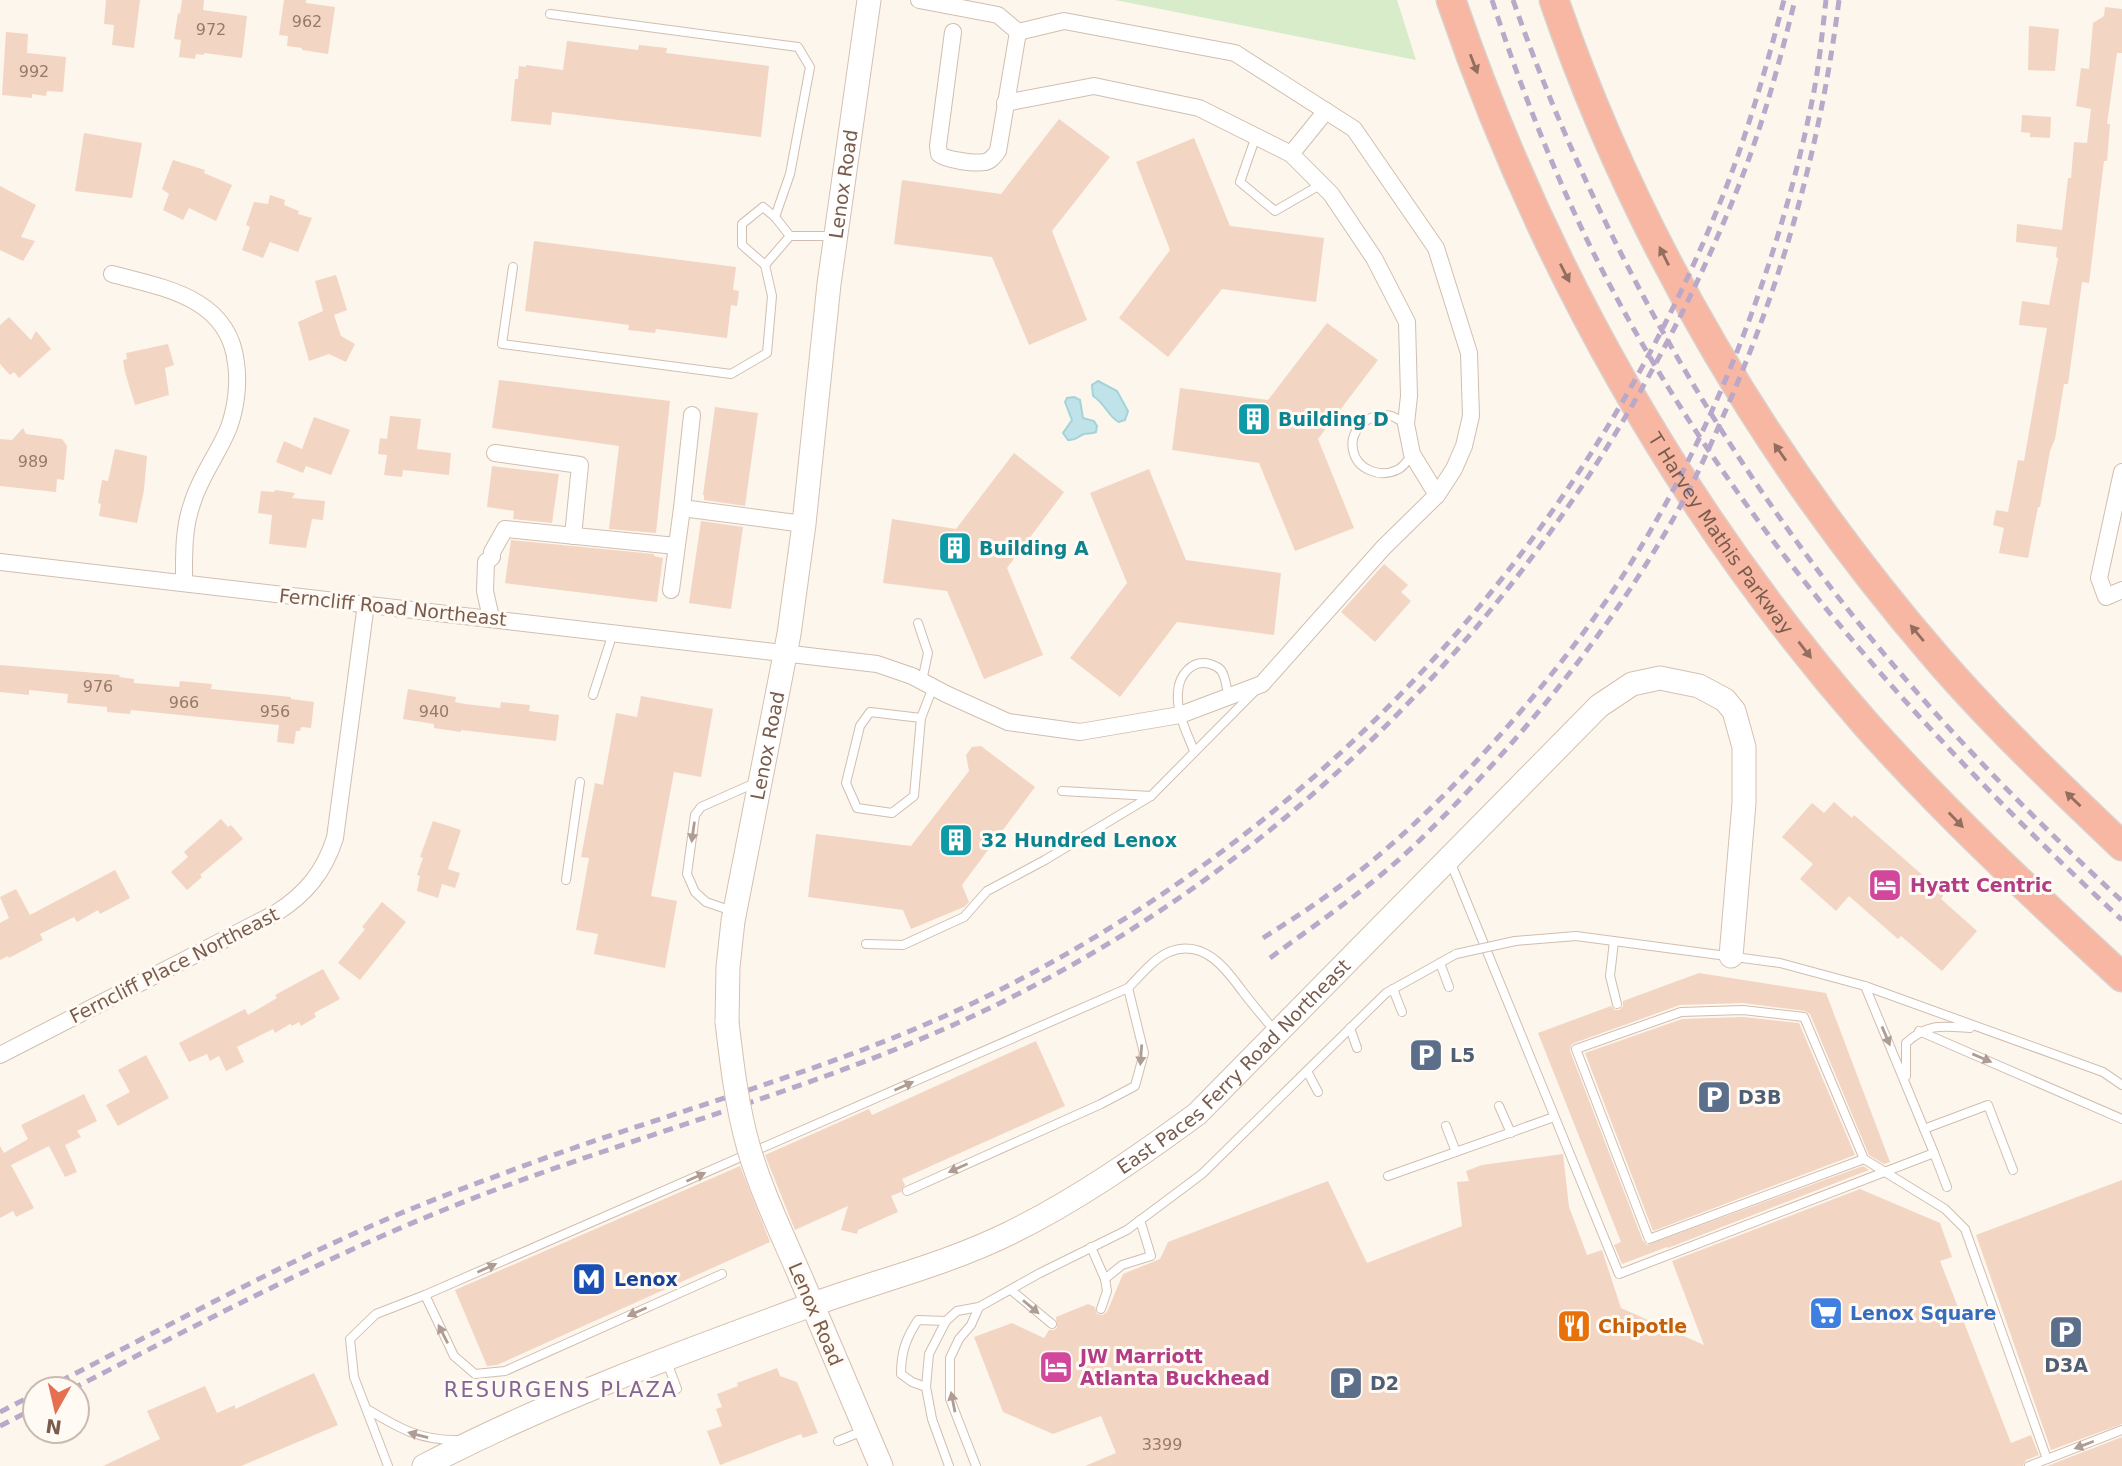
<svg xmlns="http://www.w3.org/2000/svg" width="2122" height="1466" font-family="'DejaVu Sans',sans-serif">
	<rect width="100%" height="100%" fill="#fdf6ec"/>
	<path fill="#d8ecc9" d="M1115 0H1397L1416 60Z"/>
	<g fill="#bfe3e8" stroke="#a5d3da" stroke-width="2">
		<path d="M1098 381 1117 391 1128 411 1125 420 1119 422C1109 418 1105 403 1093 396L1092 385Z"/>
		<path d="M1074 397 1080 400 1083 418 1094 421 1097 426 1096 432C1092 434 1088 433 1084 434 1076 437 1077 441 1068 440L1063 433 1072 420 1065 402 1067 398Z"/>
	</g>
	<g fill="#f3d5c3">
		<path d="M106 0H140L134 48 112 45 114 25 104 24Z"/>
		<path d="M182 0H204L203 10 247 16 242 58 204 53V55L196 54 195 59 179 57 181 40 174 39 178 13 180 14Z"/>
		<path d="M284 0H306V3L335 7 328 54 302 50V48L287 46 288 36 279 35Z"/>
		<path d="M2105 7 2122 9V53H2117L2107 124H2110L2107 161H2104L2089 283 2082 282 2068 384H2064L2055 439 2050 451 2040 507H2038L2028 558 1999 553 2004 528 1993 525 1996 510 2008 512 2018 460 2024 461 2047 328 2019 325 2022 301 2049 305 2058 258 2056 257 2057 247 2016 242 2017 224 2062 230 2068 178H2071L2074 142 2087 143 2091 109 2076 106 2081 68 2089 69 2093 23 2104 16Z"/>
		<path d="M2029 26 2059 29 2055 71 2028 70Z"/>
		<path d="M6 32 28 34 27 53 66 57 63 92 47 91 46 96 32 94V98L2 95Z"/>
		<path d="M567 41 638 50 639 45 667 48 666 53 769 66 761 137 552 112 551 125 511 121 515 79H518L519 66 526 67V65L563 70Z"/>
		<path d="M2022 115 2051 117 2050 138 2030 137V133L2021 132Z"/>
		<path d="M1059 119 1110 157 1052 231 1087 320 1029 345 992 257 894 244 902 180 1001 194Z"/>
		<path d="M84 133 142 143 132 198 75 191Z"/>
		<path d="M1194 138 1230 226 1324 238 1316 302 1222 289 1168 357 1119 318 1170 250 1136 162Z"/>
		<path d="M173 160 205 170 204 173 232 185 216 221 189 208 183 220 163 210 169 194 162 189Z"/>
		<path d="M0 186 36 205 21 237 35 241 23 261 0 250Z"/>
		<path d="M270 195 285 200 284 205 299 211 298 214 312 218 298 252 270 242 263 258 242 250 250 227 246 225 254 202 268 204Z"/>
		<path d="M534 241 736 267 733 290 739 291 737 306 731 305 727 338 656 329 655 333 628 330 629 325 525 311Z"/>
		<path d="M336 275 347 310 334 315 341 336 355 344 346 362 329 354 309 361 298 322 323 311 315 281Z"/>
		<path d="M9 317 31 340 36 331 51 349 19 378 14 372 10 375 0 364V325Z"/>
		<path d="M1327 323 1378 360 1318 439 1354 528 1295 551 1259 463 1172 450 1180 388 1268 400Z"/>
		<path d="M168 344 174 365 165 368 169 395 135 405 125 372 123 360 127 359 126 353Z"/>
		<path d="M499 380 670 401 656 533 609 529 619 446 492 428Z"/>
		<path d="M715 407 758 413 745 506 704 500V495H703Z"/>
		<path d="M390 416 421 419 417 449 451 453 449 475 403 470 402 477 384 475 387 455 378 454 380 438 387 439Z"/>
		<path d="M314 417 350 430 331 475 306 466 303 473 276 462 284 441 302 449Z"/>
		<path d="M23 428 26 434 62 439 67 446 64 480 57 479 56 492 0 486V439L12 440Z"/>
		<path d="M115 449 147 456 144 490 137 523 99 516 101 504 98 503 102 480 108 481Z"/>
		<path d="M1014 453 1064 492 1007 568 1043 655 984 679 947 591 883 583 892 519 956 529Z"/>
		<path d="M492 466 559 474 552 523 513 519 514 511 487 507Z"/>
		<path d="M1149 469 1186 560 1281 573 1274 635 1177 622 1120 697 1070 658 1127 583 1090 493Z"/>
		<path d="M275 490 295 493 292 498 325 501 323 520 312 519 306 548 269 544 272 515 258 513 261 491 274 492Z"/>
		<path d="M701 521 743 527 731 609 689 603Z"/>
		<path d="M511 540 654 554V556L663 558 657 602 505 583Z"/>
		<path d="M1384 564 1408 585 1401 592 1411 601 1375 642 1341 612Z"/>
		<path d="M0 665 120 675 119 677 134 679V683L179 687 180 681 212 684 211 689 291 697V699L314 702 311 728 301 727 300 731H296L294 744 277 742 279 725 131 710 130 714 107 712V707L67 703 68 694 29 690V695L0 692Z"/>
		<path d="M408 689 456 697 455 702 465 704 500 708 501 702 530 705 529 711 559 715 556 741 461 730V732L434 728V724L403 719Z"/>
		<path d="M641 696 713 709 701 777 674 772 651 896 677 901 665 968 594 954 598 934 576 930 589 858 581 857 595 783 603 785 616 713 637 717Z"/>
		<path d="M981 746 1035 787 962 885 969 902 964 907 911 929 903 910 808 897 816 834 911 846 969 771 966 755 972 747Z"/>
		<path d="M1834 802 1852 818 1854 815 1944 894 1941 899 1977 931 1942 971 1901 936 1898 939 1849 896 1836 911 1800 879 1813 864 1782 837 1812 803 1824 813Z"/>
		<path d="M221 819 228 827 231 825 243 839 200 875 202 877 187 890 171 872 188 857 184 852Z"/>
		<path d="M433 821 461 830 448 869 460 873 455 888 442 884 438 898 417 891 420 876 417 875 423 858 420 857Z"/>
		<path d="M115 870 130 898 100 914 98 910 77 922 74 917 40 934 43 940 9 958 8 956 0 960V923L9 918 0 897 16 889 30 915Z"/>
		<path d="M382 902 406 922 360 980 338 963 365 929 362 927Z"/>
		<path d="M323 969 340 999 314 1013 316 1017 301 1026 299 1022 292 1026 290 1024 275 1033 273 1029 237 1047 244 1062 226 1071 219 1056 210 1061 207 1054 189 1062 179 1043 245 1009 248 1015 277 998 275 995Z"/>
		<path d="M1699 973 1826 993 1890 1162 1884 1164 1869 1155 1810 1014 1805 1011 1743 1003 1680 1005 1574 1043 1571 1045 1570 1051 1643 1241 1647 1245 1863 1166 1869 1170 1668 1248 1667 1247 1622 1264 1614 1245 1621 1242 1538 1033 1611 1006 1615 1010H1619L1623 1006V1001Z"/>
		<path d="M1743 1017 1799 1023 1855 1155 1653 1231 1585 1053 1682 1019Z"/>
		<path d="M1036 1041 1065 1106 902 1179 905 1185 901 1192 891 1196 898 1212 858 1230 857 1234 841 1230 848 1206 795 1230 765 1155 869 1109 872 1115Z"/>
		<path d="M146 1055 169 1098 118 1126 106 1105 130 1092 118 1070Z"/>
		<path d="M84 1094 97 1121 77 1131 81 1137 65 1145 77 1172 65 1177 49 1146 11 1165 34 1208 16 1217 13 1211 0 1218V1146L4 1153 28 1139 21 1125Z"/>
		<path d="M1563 1154 1569 1207 1587 1255 1602 1250 1621 1308 1704 1345 1672 1261 1860 1189 1940 1223 1952 1257 1940 1261 2011 1443 2031 1435 2039 1455 2026 1460 2023 1466H1085L1116 1453 1101 1416 1053 1434 1003 1412 974 1337 1012 1323 1044 1338 1049 1330H1054L1057 1328 1056 1317 1088 1304 1095 1307 1097 1314 1103 1315 1107 1312 1123 1274 1160 1259 1168 1242 1328 1181 1367 1263 1462 1226 1457 1182 1469 1181 1466 1171 1482 1165Z"/>
		<path d="M740 1166 770 1242 497 1365 487 1366 455 1290Z"/>
		<path d="M2122 1180V1424L2051 1450 1976 1235Z"/>
		<path d="M777 1368 780 1376 797 1382 818 1433 803 1438 801 1434 720 1465 707 1431 722 1426 716 1409 722 1407 717 1394 738 1386 737 1383Z"/>
		<path d="M314 1373 338 1425 241 1466H103L160 1439 147 1411 205 1386 217 1413 235 1405V1409Z"/>
		<path d="M2122 1437V1466H2047Z"/>
	</g>
	<g fill="none" stroke-linecap="round" stroke-linejoin="round">
		<g stroke="#d1beb0" stroke-width="10">
			<g id="lane">
				<path d="M550 14 798 47 810 67 790 174 775 217"/>
				<path d="M1256 136 1240 182 1275 211 1320 185"/>
				<path d="M765 265 742 245V224L763 207 775 217 790 236"/>
				<path d="M513 267 502 344 731 374 767 353 772 296 765 265 790 236H833"/>
				<path d="M1406 424C1400 421 1393 415 1387 415 1368 414 1349 430 1353 450 1357 470 1380 478 1397 470 1403 468 1408 460 1412 454"/>
				<path d="M918 623 928 653 922 681"/>
				<path d="M593 695 613 633"/>
				<path d="M921 718 870 712 860 726 846 783 857 808 892 813 914 796 921 718 933 687"/>
				<path d="M1194 751C1187 733 1176 712 1178 692 1179 675 1192 659 1210 664 1216 666 1221 668 1223 674 1226 680 1227 689 1228 696"/>
				<path d="M1062 791 1151 796"/>
				<path d="M1450 861 1619 1274 1934 1153 1865 986"/>
				<path d="M566 880 580 782"/>
				<path d="M732 911 706 902 695 892 687 874 695 815 701 807 755 783"/>
				<path d="M1515 941 1576 936 1780 963 1865 986 2103 1072 2122 1085"/>
				<path d="M1614 941 1610 976 1617 1004"/>
				<path d="M866 944 903 945 964 917 987 891 1045 860 1151 796 1255 691"/>
				<path d="M1440 963 1449 987"/>
				<path d="M1393 989 1402 1012"/>
				<path d="M1350 1028 1357 1048"/>
				<path d="M1919 1031 2122 1119"/>
				<path d="M1307 1071 1318 1092"/>
				<path d="M1906 1076V1043C1928 1023 1942 1026 1970 1028"/>
				<path d="M1499 1106 1511 1133"/>
				<path d="M1446 1126 1456 1152"/>
				<path d="M1924 1129 1988 1105 2013 1170"/>
				<path d="M1934 1153 1947 1187"/>
				<path d="M1864 1159 1649 1239 1576 1049 1681 1012 1743 1010 1804 1017 1864 1159 1945 1209 1965 1229 2047 1459"/>
				<path d="M1388 1176 1554 1117"/>
				<path d="M907 1191 1101 1104 1135 1086 1144 1053 1128 988"/>
				<path d="M1091 1247 1105 1279 1122 1265 1151 1256 1140 1220"/>
				<path d="M1011 1290 1052 1324"/>
				<path d="M425 1295 454 1356 475 1374 505 1371 722 1274"/>
				<path d="M1101 1309 1107 1291 1105 1279"/>
				<path d="M667 1362 677 1389"/>
				<path d="M926 1387 912 1382 901 1374C901 1352 906 1338 918 1320L946 1321"/>
				<path d="M367 1409C399 1428 420 1441 459 1440"/>
				<path d="M838 1441 863 1431"/>
				<path d="M388 1466 354 1377 350 1339 376 1314 425 1295 1128 988C1140 976 1153 959 1169 952 1204 938 1226 969 1243 992 1253 1005 1264 1018 1274 1030"/>
				<path d="M949 1466 932 1419 926 1387 929 1354 946 1321 957 1311 979 1307 1040 1273 1127 1230 1202 1174 1386 993 1456 954"/>
				<path d="M976 1466 950 1399V1358L959 1339 971 1325 979 1307"/>
				<path d="M2029 1466 2122 1430"/>
			</g>
		</g>
		<g stroke="#d1beb0" stroke-width="18">
			<g id="street">
				<path d="M953 32 938 146 939 154C946 160 975 164 985 162 991 161 994 156 998 151L1018 32"/>
				<path d="M1005 103 1094 86 1199 108 1291 154 1331 194 1374 258 1407 322 1409 396 1406 424 1412 454 1437 495"/>
				<path d="M1291 154 1326 111"/>
				<path d="M112 274C165 288 229 298 236 363 239 383 236 408 229 427 219 453 200 476 192 504 183 529 184 557 184 583"/>
				<path d="M692 415 682 508 804 524"/>
				<path d="M495 453 580 465 573 536"/>
				<path d="M2122 472 2099 578 2106 597 2122 590"/>
				<path d="M0 562 877 664 912 676 946 694 1008 722 1080 732 1180 715 1262 684 1383 548 1437 495 1454 469 1464 446 1471 416 1469 353 1436 248 1354 129 1235 53 1064 21 1018 32 998 15 919 0"/>
				<path d="M671 590 682 508"/>
				<path d="M491 618 485 591 486 562 492 557V552L505 529 676 546"/>
				<path d="M0 1055 276 913C306 894 324 872 335 838L366 604"/>
			</g>
		</g>
		<g stroke="#d6c0b0" stroke-width="25">
			<g id="secondary">
				<path id="s1" d="M727 1022 728 967 733 921 789 634 804 524 829 284 869 0"/>
				<path d="M801 1278 881 1466"/>
				<path id="s2" d="M424 1466C548 1401 680 1353 811 1305 877 1281 947 1264 1010 1233 1077 1200 1137 1158 1197 1114L1599 706 1632 684 1660 678 1699 686 1725 700 1734 711 1744 747V803L1731 956"/>
			</g>
		</g>
		<g stroke="#dad1cd" stroke-width="31">
			<g id="highway">
				<path id="s3" d="M1451 0C1541 264 1681 513 1865 723 1945 813 2033 895 2122 977"/>
				<path d="M1554 0C1636 240 1771 466 1937 658 1994 724 2058 785 2122 846"/>
			</g>
		</g>
		<use href="#lane" stroke="#fff" stroke-width="8"/>
		<use href="#street" stroke="#fff" stroke-width="16"/>
		<use href="#secondary" stroke="#fff" stroke-width="23"/>
		<use href="#highway" stroke="#f7b7a3" stroke-width="28"/>
		<g stroke="#b9a8c9" stroke-width="5" stroke-dasharray="10 7" stroke-linecap="butt">
			<path d="M1492 0C1525 101 1564 199 1614 293 1742 533 1923 735 2122 920"/>
			<path d="M1513 0C1585 206 1689 398 1819 572 1909 692 2013 800 2122 901"/>
			<path d="M1263 938C1280 927 1298 916 1315 904 1381 859 1439 803 1492 744 1547 683 1599 617 1642 545 1721 414 1782 251 1812 101 1819 68 1822 34 1826 0"/>
			<path d="M1270 958C1323 919 1378 882 1424 836 1526 735 1619 621 1687 494 1702 465 1715 435 1728 405 1785 274 1821 142 1839 0"/>
			<path d="M45 1389C153 1334 260 1275 371 1226 414 1207 458 1190 502 1174 675 1108 855 1067 1019 980 1345 808 1596 525 1729 180 1751 121 1768 61 1784 0"/>
			<path d="M72 1389C197 1325 321 1259 451 1207 640 1131 839 1086 1020 993 1351 823 1600 533 1737 190 1762 128 1779 64 1795 0"/>
			<path d="M0 1412 35 1394"/>
			<path d="M0 1426 35 1408"/>
		</g>
		<g stroke="#d1beb0" stroke-width="10" stroke-linecap="butt">
			<path id="lane-bridge" d="M1456 954 1515 941"/>
		</g>
		<g stroke="#d6c0b0" stroke-width="25" stroke-linecap="butt">
			<path id="secondary-bridge" d="M727 1022C732 1065 737 1107 749 1149 762 1193 783 1236 801 1278"/>
		</g>
		<use href="#lane-bridge" stroke="#fff" stroke-width="8"/>
		<use href="#secondary-bridge" stroke="#fff" stroke-width="23"/>
	</g>
	<defs><path id="oneway-solid" d="M-6-.8H1V-3.2L6.5 0L1 3.2V.8H-6Z" transform="scale(1.75)"/></defs>
	<g fill="#936e5e">
		<use href="#oneway-solid" transform="translate(1474 64) rotate(69)"/>
		<use href="#oneway-solid" transform="translate(1664 256) rotate(-117)"/>
		<use href="#oneway-solid" transform="translate(1565 273) rotate(63)"/>
		<use href="#oneway-solid" transform="translate(1780 452) rotate(-125)"/>
		<use href="#oneway-solid" transform="translate(1917 633) rotate(-130)"/>
		<use href="#oneway-solid" transform="translate(1805 650) rotate(52)"/>
		<use href="#oneway-solid" transform="translate(2073 799) rotate(-136)"/>
		<use href="#oneway-solid" transform="translate(1956 820) rotate(46)"/>
	</g>
	<g fill="#af9d94">
		<use href="#oneway-solid" transform="translate(693 832) rotate(98)"/>
		<use href="#oneway-solid" transform="translate(1886 1036) rotate(67)"/>
		<use href="#oneway-solid" transform="translate(1141 1055) rotate(94)"/>
		<use href="#oneway-solid" transform="translate(1982 1058) rotate(23)"/>
		<use href="#oneway-solid" transform="translate(904 1086) rotate(-24)"/>
		<use href="#oneway-solid" transform="translate(958 1168) rotate(156)"/>
		<use href="#oneway-solid" transform="translate(696 1177) rotate(-24)"/>
		<use href="#oneway-solid" transform="translate(487 1268) rotate(-24)"/>
		<use href="#oneway-solid" transform="translate(1031 1307) rotate(40)"/>
		<use href="#oneway-solid" transform="translate(637 1312) rotate(156)"/>
		<use href="#oneway-solid" transform="translate(443 1334) rotate(-117)"/>
		<use href="#oneway-solid" transform="translate(953 1402) rotate(-101)"/>
		<use href="#oneway-solid" transform="translate(418 1435) rotate(-165)"/>
		<use href="#oneway-solid" transform="translate(2084 1445) rotate(159)"/>
	</g>
	<defs>
		<g id="building-square" transform="scale(1.75)"><rect x="-9" y="-9" width="18" height="18" rx="4" fill="#0f9aa8" stroke="#fffaf3"/><path d="M-4-6H4V6H1V3H-1V6H-4ZM-2.5-4.3h1.7v1.8h-1.7ZM.8-4.3h1.7v1.8H.8ZM-2.5-1h1.7V.8h-1.7ZM.8-1h1.7V.8H.8Z" fill="#fff"/></g>
		<g id="hotel-square" transform="scale(1.75)"><rect x="-9" y="-9" width="18" height="18" rx="4" fill="#d1479c" stroke="#fffaf3"/><path d="M-6-4.5h1.5V1H6V5H4.5V3h-9V5H-6ZM-4 0a1.8 1.8 0 1 1 3.6 0ZM.5 0V-2.5h3Q6-2.5 6 0Z" fill="#fff"/></g>
		<g id="parking-square" transform="scale(1.75)"><rect x="-9" y="-9" width="18" height="18" rx="4" fill="#5c6f8a" stroke="#fffaf3"/><path d="M-3.5-5.5H1a3.5 3.5 0 0 1 0 7H-1V5.5H-3.5ZM-1-3.4V-.6H.8a1.4 1.4 0 0 0 0-2.8Z" fill="#fff"/></g>
		<g id="metro-square" transform="scale(1.75)"><rect x="-9" y="-9" width="18" height="18" rx="4" fill="#1a4fb4" stroke="#fffaf3"/><path d="M-5.5 5V-5H-3L0 0L3-5H5.5V5H3V-.5L0 4L-3-.5V5Z" fill="#fff"/></g>
		<g id="supermarket-square" transform="scale(1.75)"><rect x="-9" y="-9" width="18" height="18" rx="4" fill="#3f7fe0" stroke="#fffaf3"/><path d="M-6-5.5h2.5l.6 2H6L4.5 2H-2.5L-4.4-4H-6ZM-1.5 3.2a1.3 1.3 0 1 0 .1 0ZM3 3.2a1.3 1.3 0 1 0 .1 0Z" fill="#fff"/></g>
		<g id="restaurant-square" transform="scale(1.75)"><rect x="-9" y="-9" width="18" height="18" rx="4" fill="#e8710a" stroke="#fffaf3"/><path d="M-5-6h1v4h1v-4h1v4h1v-4h1v5L-1.5 .5V6h-2V.5L-5-1ZM5-6V6H3V1.5H1.5Q1.5-4 5-6Z" fill="#fff"/></g>
	</defs>
	<g fill-rule="evenodd">
		<use href="#building-square" x="1254" y="419"/>
		<use href="#building-square" x="955" y="548"/>
		<use href="#building-square" x="956" y="840"/>
		<use href="#hotel-square" x="1885" y="885"/>
		<use href="#parking-square" x="1426" y="1055"/>
		<use href="#parking-square" x="1714" y="1097"/>
		<use href="#metro-square" x="589" y="1279"/>
		<use href="#supermarket-square" x="1826" y="1313"/>
		<use href="#restaurant-square" x="1574" y="1326"/>
		<use href="#parking-square" x="2066" y="1332"/>
		<use href="#hotel-square" x="1056" y="1367"/>
		<use href="#parking-square" x="1346" y="1383"/>
	</g>
	<g text-anchor="middle" stroke-width="6" stroke-linejoin="round" paint-order="stroke">
		<g font-size="16" fill="#987a6a">
			<text x="307" y="27">962</text>
			<text x="211" y="35">972</text>
			<text x="34" y="77">992</text>
			<text x="33" y="467">989</text>
			<text x="98" y="692">976</text>
			<text x="184" y="708">966</text>
			<text x="275" y="717">956</text>
			<text x="434" y="717">940</text>
			<text x="1162" y="1450">3399</text>
		</g>
		<g font-size="19" fill="#7a5c4d" stroke="#fffaf3">
			<text dy="7" stroke="none"><textPath href="#s1" startOffset="847">Lenox Road</textPath></text>
			<text dy="7" stroke="none"><textPath href="#s3" startOffset="600">T Harvey Mathis Parkway</textPath></text>
			<text transform="translate(393 607) rotate(6)" y="7">Ferncliff Road Northeast</text>
			<text dy="7" stroke="none"><textPath href="#s1" startOffset="280">Lenox Road</textPath></text>
			<text transform="translate(174 965) rotate(-27)" y="7">Ferncliff Place Northeast</text>
			<text dy="7" stroke="none"><textPath href="#s2" startOffset="912">East Paces Ferry Road Northeast</textPath></text>
			<text transform="translate(816 1314) rotate(67)" y="7">Lenox Road</text>
		</g>
		<g font-size="19" font-weight="bold" fill="#0d838f" stroke="#fffaf3" text-anchor="start">
			<text x="1278" y="426">Building D</text>
			<text x="979" y="555">Building A</text>
			<text x="981" y="847">32 Hundred Lenox</text>
		</g>
		<g font-size="19" font-weight="bold" fill="#b23c85" stroke="#fffaf3" text-anchor="start">
			<text x="1910" y="892">Hyatt Centric</text>
			<text x="1080" y="1363">JW Marriott<tspan x="1080" dy="22">Atlanta Buckhead</tspan></text>
		</g>
		<g font-size="19" font-weight="bold" fill="#4e5e75" stroke="#fffaf3" text-anchor="start">
			<text x="1450" y="1062">L5</text>
			<text x="1738" y="1104">D3B</text>
			<text x="2066" y="1372" text-anchor="middle">D3A</text>
			<text x="1370" y="1390">D2</text>
		</g>
		<g font-size="19" font-weight="bold" fill="#164399" stroke="#fffaf3" text-anchor="start">
			<text x="614" y="1286">Lenox</text>
		</g>
		<g font-size="19" font-weight="bold" fill="#366cbe" stroke="#fffaf3" text-anchor="start">
			<text x="1850" y="1320">Lenox Square</text>
		</g>
		<g font-size="19" font-weight="bold" fill="#c56008" stroke="#fffaf3" text-anchor="start">
			<text x="1598" y="1333">Chipotle</text>
		</g>
		<g font-size="21" letter-spacing="2" fill="#846695" stroke="#fffaf3">
			<text x="561" y="1397">RESURGENS PLAZA</text>
		</g>
	</g>
	<g transform="translate(56 1410) rotate(188)"><circle r="33" fill="#fffaf3" stroke="#cabbb1" stroke-width="2"/>
	<path d="M0-5L12 26L0 18L-12 26Z" fill="#e76f51"/>
	<text y="-10" font-size="19" font-weight="bold" text-anchor="middle" fill="#7a5c4d">N</text>
	</g>
</svg>
